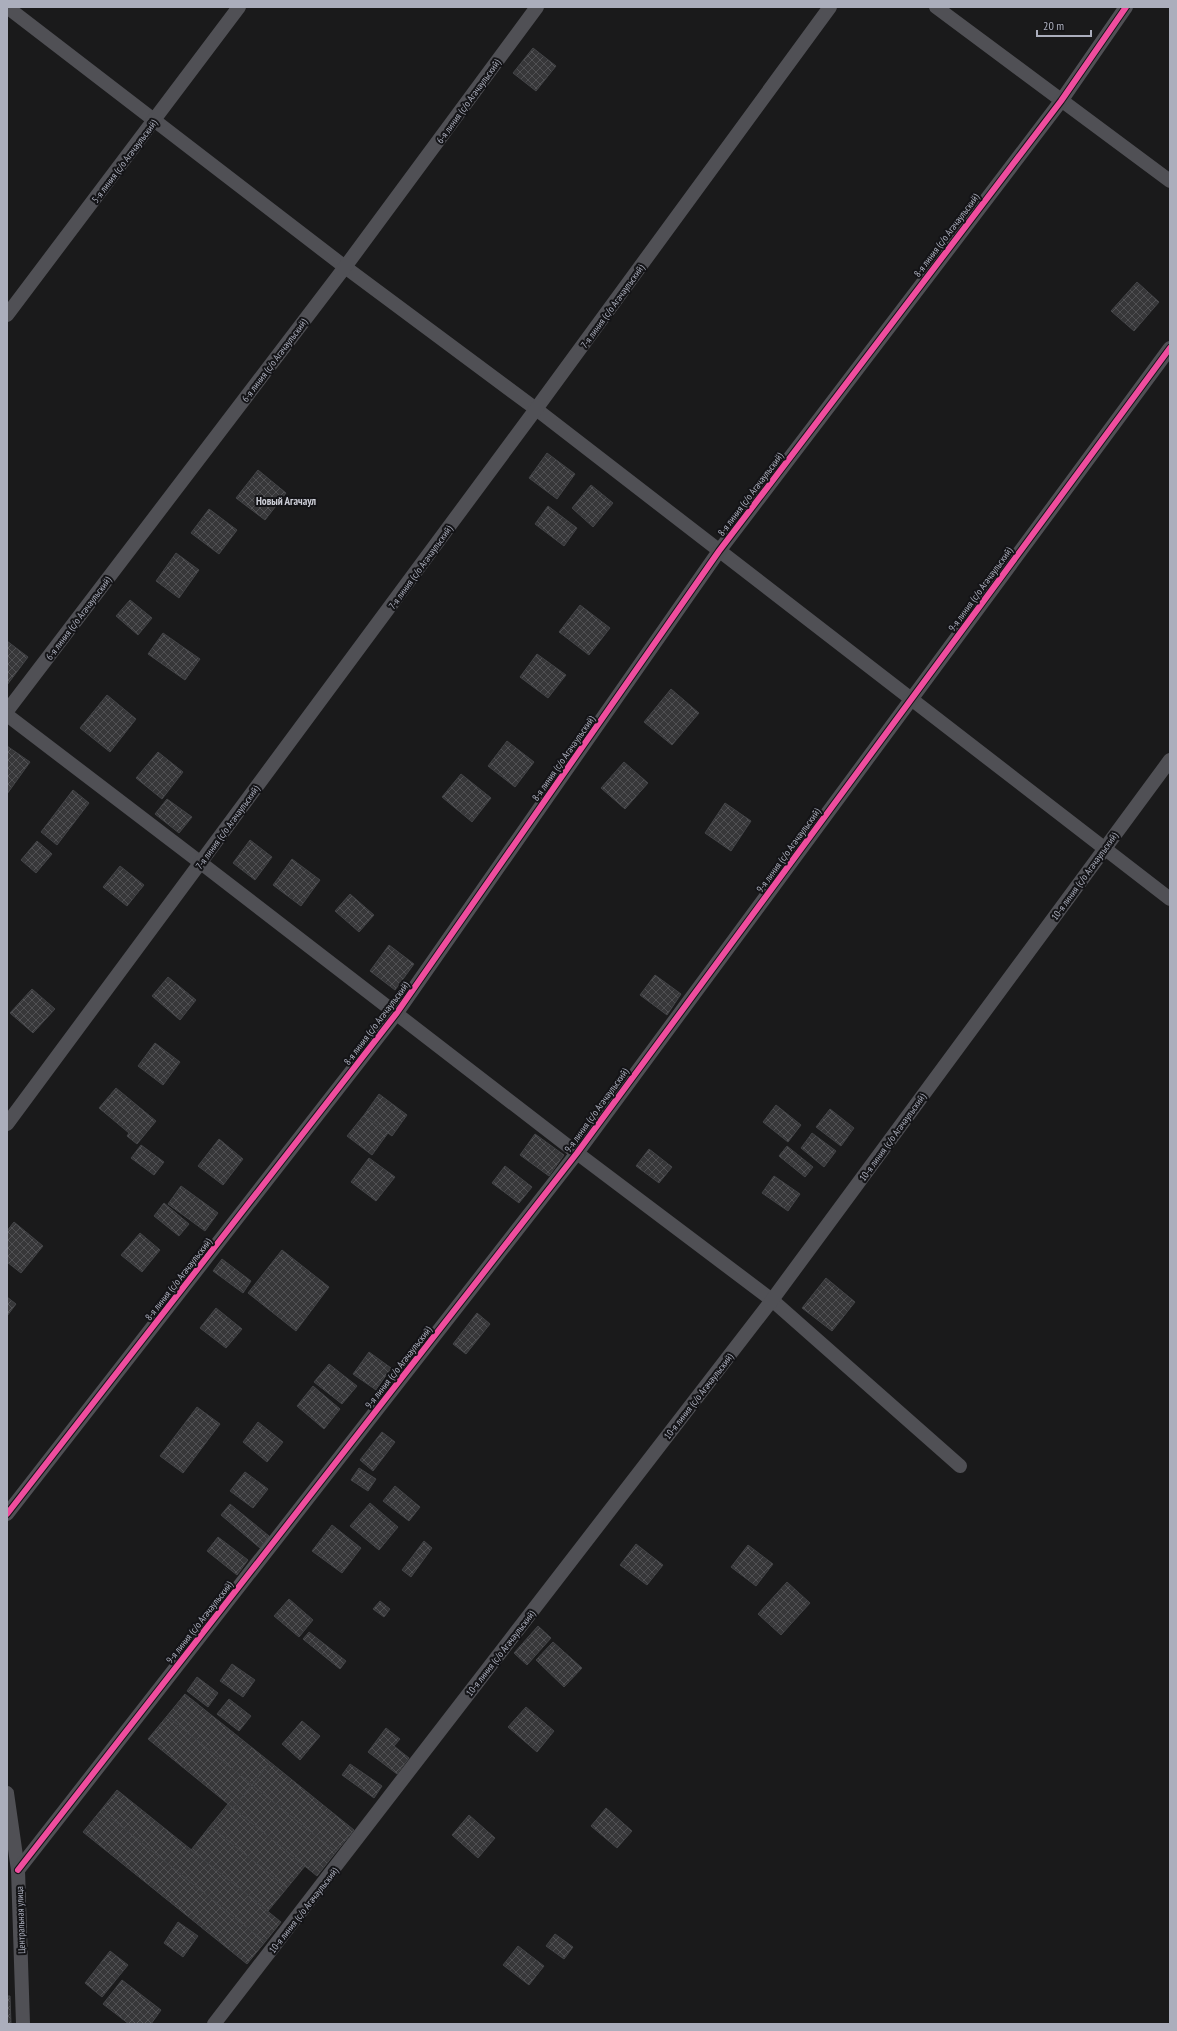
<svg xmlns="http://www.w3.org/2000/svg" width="1177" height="2031" font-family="'PT Sans Narrow',sans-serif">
	<defs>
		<pattern id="building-cross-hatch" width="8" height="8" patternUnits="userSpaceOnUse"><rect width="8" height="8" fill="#373739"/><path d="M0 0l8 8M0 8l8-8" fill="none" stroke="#515154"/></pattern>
	</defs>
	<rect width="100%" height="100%" fill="#1a1a1b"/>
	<g fill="url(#building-cross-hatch)" stroke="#434447">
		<path d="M533 48 556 66 536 91 513 73Z"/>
		<path d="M1137 282 1159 302 1134 331 1111 311Z"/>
		<path d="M547 453 575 474 557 499 529 478Z"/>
		<path d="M258 470 286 493 265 520 236 498Z"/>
		<path d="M591 485 613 503 593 527 572 508Z"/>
		<path d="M548 506 577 528 564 546 535 524Z"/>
		<path d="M209 509 237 530 219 554 191 533Z"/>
		<path d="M176 553 199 570 179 598 156 581Z"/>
		<path d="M130 600 152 618 138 635 116 616Z"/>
		<path d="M580 605 610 628 589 655 559 632Z"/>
		<path d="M163 633 200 659 185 680 148 654Z"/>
		<path d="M7 641 28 657 7 685Z"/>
		<path d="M537 654 566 675 548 698 520 677Z"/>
		<path d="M671 689 699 713 672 745 644 722Z"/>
		<path d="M107 695 136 719 110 752 80 728Z"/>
		<path d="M507 741 534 762 515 787 488 766Z"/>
		<path d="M7 746 30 762 7 794Z"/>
		<path d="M158 752 183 772 162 799 136 778Z"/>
		<path d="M624 762 648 783 625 809 601 788Z"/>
		<path d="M461 774 491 798 472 822 442 797Z"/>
		<path d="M73 790 89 803 57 845 41 832Z"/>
		<path d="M167 799 192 817 179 833 155 814Z"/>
		<path d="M725 803 751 821 731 851 705 833Z"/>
		<path d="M250 840 272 857 255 880 233 863Z"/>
		<path d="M37 841 52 854 36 873 21 860Z"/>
		<path d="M292 859 320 880 301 906 273 885Z"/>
		<path d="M120 866 144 885 127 906 103 887Z"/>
		<path d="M350 894 374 915 359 932 335 911Z"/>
		<path d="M389 945 414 964 395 990 370 971Z"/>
		<path d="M655 975 681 994 667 1015 640 995Z"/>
		<path d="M168 977 196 1000 180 1020 152 996Z"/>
		<path d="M32 989 55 1009 33 1033 10 1013Z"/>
		<path d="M155 1043 180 1062 163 1085 138 1066Z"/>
		<path d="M116 1088 156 1121 137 1144 127 1136 129 1133 99 1108Z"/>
		<path d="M379 1094 407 1115 392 1136 364 1115Z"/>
		<path d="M776 1105 801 1125 788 1142 763 1122Z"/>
		<path d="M830 1109 854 1128 841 1146 816 1127Z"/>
		<path d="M364 1115 388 1133 372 1155 347 1136Z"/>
		<path d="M812 1133 836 1151 824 1167 801 1148Z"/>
		<path d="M535 1134 564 1155 549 1176 520 1155Z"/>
		<path d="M219 1139 243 1159 223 1185 198 1166Z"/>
		<path d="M141 1145 164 1162 154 1175 131 1158Z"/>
		<path d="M787 1146 813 1167 805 1177 779 1156Z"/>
		<path d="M649 1149 672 1167 659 1183 636 1166Z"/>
		<path d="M369 1158 395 1177 376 1201 351 1182Z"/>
		<path d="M505 1166 532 1187 519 1203 492 1183Z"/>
		<path d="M774 1176 800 1194 788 1211 762 1193Z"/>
		<path d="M181 1186 218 1213 205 1231 168 1204Z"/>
		<path d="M164 1203 189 1224 179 1236 154 1216Z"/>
		<path d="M14 1222 43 1246 21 1273 7 1262V1231Z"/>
		<path d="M140 1233 160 1250 142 1272 121 1255Z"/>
		<path d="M282 1250 329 1287 296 1331 248 1293Z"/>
		<path d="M222 1259 251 1281 243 1293 213 1271Z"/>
		<path d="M826 1278 855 1302 832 1331 802 1308Z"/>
		<path d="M7 1297 16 1304 7 1316Z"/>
		<path d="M216 1308 242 1329 226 1348 200 1328Z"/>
		<path d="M477 1313 490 1324 466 1354 453 1344Z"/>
		<path d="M369 1352 391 1368 376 1390 353 1374Z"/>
		<path d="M329 1364 357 1386 342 1404 314 1382Z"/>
		<path d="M313 1386 340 1409 324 1429 297 1406Z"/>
		<path d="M197 1407 220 1424 183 1473 160 1456Z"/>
		<path d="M258 1422 283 1442 267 1462 243 1442Z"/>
		<path d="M382 1432 395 1442 373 1471 360 1460Z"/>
		<path d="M359 1468 376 1479 368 1491 351 1480Z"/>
		<path d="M245 1472 268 1489 253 1508 230 1491Z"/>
		<path d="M395 1486 420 1507 409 1521 383 1501Z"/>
		<path d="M370 1503 398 1527 379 1550 350 1526Z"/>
		<path d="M230 1504 269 1536 260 1548 221 1515Z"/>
		<path d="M332 1525 361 1548 342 1573 312 1551Z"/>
		<path d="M218 1537 248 1560 237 1575 207 1551Z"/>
		<path d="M424 1541 432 1548 411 1577 402 1570Z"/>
		<path d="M636 1544 663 1565 647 1585 620 1565Z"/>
		<path d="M748 1545 773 1564 756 1586 731 1567Z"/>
		<path d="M787 1582 810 1603 781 1635 758 1614Z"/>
		<path d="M289 1599 313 1620 299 1637 274 1616Z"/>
		<path d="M380 1601 390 1609 384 1617 373 1609Z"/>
		<path d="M538 1626 551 1638 527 1665 514 1653Z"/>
		<path d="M309 1632 346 1661 340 1669 303 1639Z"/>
		<path d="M553 1642 582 1668 564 1687 536 1660Z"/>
		<path d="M232 1664 255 1680 243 1697 220 1681Z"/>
		<path d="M197 1677 218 1693 208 1707 187 1691Z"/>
		<path d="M185 1694 270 1762 252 1785 167 1716Z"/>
		<path d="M229 1699 251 1716 239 1731 217 1714Z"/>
		<path d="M526 1707 554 1731 537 1752 508 1727Z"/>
		<path d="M167 1716 252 1785 233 1808 148 1739Z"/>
		<path d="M302 1721 320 1736 300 1760 282 1744Z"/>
		<path d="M386 1728 400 1739 394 1746 409 1758 397 1774 368 1752Z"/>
		<path d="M270 1762 354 1830 336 1852 252 1785Z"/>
		<path d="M350 1764 382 1786 374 1798 342 1775Z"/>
		<path d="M252 1785 336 1852 317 1876 233 1808Z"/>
		<path d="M117 1790 281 1922 265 1942 101 1810Z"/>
		<path d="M228 1804 305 1866 287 1888 210 1826Z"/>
		<path d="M606 1808 632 1831 617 1848 591 1826Z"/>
		<path d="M101 1810 265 1942 247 1964 83 1832Z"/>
		<path d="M469 1815 495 1838 478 1858 452 1835Z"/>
		<path d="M210 1826 287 1888 268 1911 191 1850Z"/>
		<path d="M178 1922 198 1936 183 1957 164 1943Z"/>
		<path d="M555 1934 573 1947 564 1959 546 1946Z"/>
		<path d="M518 1946 544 1966 529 1985 503 1965Z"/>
		<path d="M110 1951 128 1965 102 1997 85 1983Z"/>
		<path d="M122 1980 161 2010 151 2024H129L103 2004Z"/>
		<path d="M7 1996H10L11 2024H7Z"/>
	</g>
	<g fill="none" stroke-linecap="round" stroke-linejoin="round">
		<g stroke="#505055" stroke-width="14">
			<path d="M7 7 345 267 536 409 1170 899"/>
			<path d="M936 7 1170 181"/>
			<path d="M7 315 239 7"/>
			<path d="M7 711 345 267 537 7"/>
			<path d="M7 715 201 863 577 1153 772 1300 960 1466"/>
			<path d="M7 1124 536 409 830 7"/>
			<path d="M7 1514 396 1014 719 551 1061 101 1126 7"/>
			<path d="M7 1793 18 1870 23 2024"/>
			<path d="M18 1870 577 1153 1170 348"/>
			<path d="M214 2024 772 1300 1170 760"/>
		</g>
		<g stroke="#141417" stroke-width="8">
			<g id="cycleway">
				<path d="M7 1514 396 1014 719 551 1061 101 1126 7"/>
				<path d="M18 1870 577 1153 1170 348"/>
			</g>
		</g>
		<use href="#cycleway" stroke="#ef4d9e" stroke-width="6"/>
	</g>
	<g text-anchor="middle" stroke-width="4" stroke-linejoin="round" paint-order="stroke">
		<g font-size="10" fill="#abaebc" stroke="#141417">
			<text transform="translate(468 101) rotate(-54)" y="4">6-я линия (с/о Агачаульский)</text>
			<text transform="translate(124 161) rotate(-53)" y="4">5-я линия (с/о Агачаульский)</text>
			<text transform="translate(946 235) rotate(-53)" y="4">8-я линия (с/о Агачаульский)</text>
			<text transform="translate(612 306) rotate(-54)" y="4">7-я линия (с/о Агачаульский)</text>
			<text transform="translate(274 360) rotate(-53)" y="4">6-я линия (с/о Агачаульский)</text>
			<text transform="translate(750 494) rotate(-53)" y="4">8-я линия (с/о Агачаульский)</text>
			<text transform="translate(420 567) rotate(-54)" y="4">7-я линия (с/о Агачаульский)</text>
			<text transform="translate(980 589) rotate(-54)" y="4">9-я линия (с/о Агачаульский)</text>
			<text transform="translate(78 618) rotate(-53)" y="4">6-я линия (с/о Агачаульский)</text>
			<text transform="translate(563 758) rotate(-55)" y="4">8-я линия (с/о Агачаульский)</text>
			<text transform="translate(227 827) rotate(-54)" y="4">7-я линия (с/о Агачаульский)</text>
			<text transform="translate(788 850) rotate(-54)" y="4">9-я линия (с/о Агачаульский)</text>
			<text transform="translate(1084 876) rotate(-54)" y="4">10-я линия (с/о Агачаульский)</text>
			<text transform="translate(376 1023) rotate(-53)" y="4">8-я линия (с/о Агачаульский)</text>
			<text transform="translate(596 1110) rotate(-54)" y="4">9-я линия (с/о Агачаульский)</text>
			<text transform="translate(892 1137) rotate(-54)" y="4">10-я линия (с/о Агачаульский)</text>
			<text transform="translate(178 1279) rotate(-52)" y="4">8-я линия (с/о Агачаульский)</text>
			<text transform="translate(398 1367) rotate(-52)" y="4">9-я линия (с/о Агачаульский)</text>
			<text transform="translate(698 1396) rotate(-52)" y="4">10-я линия (с/о Агачаульский)</text>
			<text transform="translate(199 1622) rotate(-52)" y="4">9-я линия (с/о Агачаульский)</text>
			<text transform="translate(500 1653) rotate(-52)" y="4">10-я линия (с/о Агачаульский)</text>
			<text transform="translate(303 1910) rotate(-52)" y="4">10-я линия (с/о Агачаульский)</text>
			<text transform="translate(20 1920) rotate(-92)" y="4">Центральная улица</text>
		</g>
		<g font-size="11" font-weight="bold" fill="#ccced7" stroke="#141417">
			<text x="286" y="505">Новый Агачаул</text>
		</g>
	</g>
	<rect width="1177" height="2031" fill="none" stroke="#abaebc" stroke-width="16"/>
	<path d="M1037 30v6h54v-6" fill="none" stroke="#abaebc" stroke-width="2"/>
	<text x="1043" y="30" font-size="12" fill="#abaebc" stroke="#141417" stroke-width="3" paint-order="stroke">20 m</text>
</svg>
